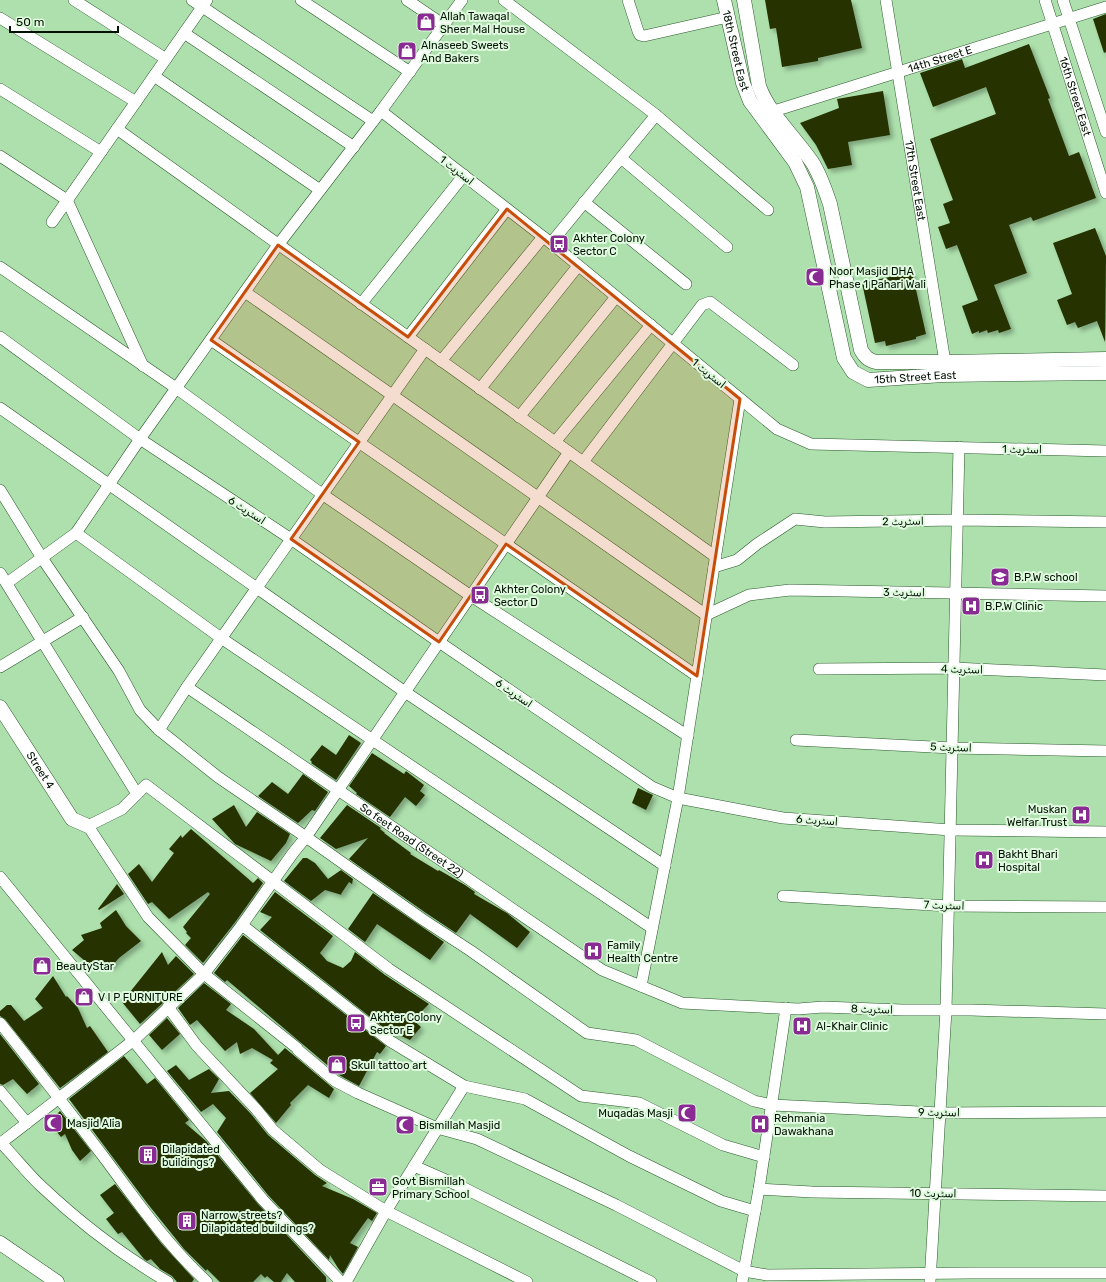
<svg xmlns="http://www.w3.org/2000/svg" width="1106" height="1282" font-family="Rubik,'Noto Naskh Arabic',sans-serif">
	<defs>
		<filter id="shadow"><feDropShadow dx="3.5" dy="3.5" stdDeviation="2" flood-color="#0004"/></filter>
	</defs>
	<rect width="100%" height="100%" fill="#ade0ac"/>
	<g fill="#253205" filter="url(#shadow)">
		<path d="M765 0H851L862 48 818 58V61L782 67 776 28 770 29Z"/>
		<path d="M1106 14V52L1104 53 1093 19Z"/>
		<path d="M1029 44 1050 98 1048 99 1069 156 1079 152 1096 198 1033 221 1031 217 1009 225 1027 273 994 285 1011 329 999 333 998 330 988 333 987 330 979 333V331L972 334 962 306 978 300 957 245 946 249 938 227 950 223 943 204 953 200 930 139 996 114 986 87 933 107 920 73 962 59 965 68Z"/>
		<path d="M883 91 890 135 848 142 852 165 828 169 816 145 800 123 839 108 837 99Z"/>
		<path d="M1095 228 1106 256 1105 342 1097 321 1078 328 1075 322 1067 325 1057 300 1072 294 1053 243Z"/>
		<path d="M912 272 926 334 916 337V339L886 346 885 341 875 343 862 283Z"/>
		<path d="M349 735 361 743 336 780 311 763 312 762 310 760 322 745 336 755Z"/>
		<path d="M372 753 404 774 406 771 424 785 420 791 425 795 416 806 405 797 390 817 356 794 357 793 349 786Z"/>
		<path d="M303 774 328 792 315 811 312 810 298 823 258 796 272 782 288 794Z"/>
		<path d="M638 788 653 795 646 810 632 803Z"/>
		<path d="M234 805 246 827 257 812 290 834 286 843 271 861 235 844 212 819Z"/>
		<path d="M347 805 381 828 380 829 385 833H384L411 853 410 854 438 871 439 870 465 885 475 892 474 894 507 913 530 932 517 948 470 914 456 933 426 913 349 859 368 838 336 849 320 838Z"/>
		<path d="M191 829 253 883 258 878 263 883 236 921 203 963 185 945 191 938 186 933 187 932 183 927 210 894 208 892 169 919 152 902 148 904 128 874 139 864 152 882 174 853 169 849 181 835 182 838Z"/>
		<path d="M303 858H307L315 863 328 879 341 870 353 879 352 884 349 882 341 894 342 895 325 890 311 901 284 881Z"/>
		<path d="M117 884 124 894 99 910 98 909Z"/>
		<path d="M275 892 333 936 320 953 327 961 343 968 351 961 355 952 385 975 429 1004 413 1020 421 1027 410 1040 395 1033 393 1035 260 930 272 917 260 912Z"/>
		<path d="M373 893 444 942 430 960 377 924 365 942 348 929Z"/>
		<path d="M116 910 126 926 141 941 119 958 111 967 100 960 91 966 72 950 84 940 81 935 102 928 100 923Z"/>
		<path d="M243 935 386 1046 380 1054 377 1052 359 1086 339 1075 227 980 225 982 214 973Z"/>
		<path d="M162 952 168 965 176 956 194 974 140 1024 122 1002Z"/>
		<path d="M53 976 66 997 67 996 78 1008 87 1028 90 1026 108 1052 60 1088 5 1019 0 1016V1011L7 1005H11L24 1021 43 1008 35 999Z"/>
		<path d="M204 983 231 1004 226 1010 254 1029 278 1055 285 1048 334 1089 329 1098 308 1085 290 1103 291 1105 276 1123 250 1093 278 1069 270 1063 273 1060 252 1048 240 1054 237 1042 225 1051 197 1020 190 1025 178 1008Z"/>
		<path d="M167 1018 180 1034 162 1050 149 1035Z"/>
		<path d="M0 1034 39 1084 27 1094 13 1079 3 1085 0 1084Z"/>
		<path d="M124 1056 147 1084 155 1078 189 1120 185 1123 206 1141 258 1204 326 1277V1282H295L287 1273 281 1282H274L267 1276 265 1278 261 1274 253 1282H220L207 1269 206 1271 184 1249 147 1203 69 1099Z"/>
		<path d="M176 1065 189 1080 209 1069 219 1079 211 1093 229 1091 251 1114 268 1135 315 1175 327 1183 322 1186 353 1199 377 1213 372 1221 368 1218 350 1243 358 1247 343 1274 338 1268 330 1255 329 1260 268 1195 217 1132 226 1118 213 1104 201 1112 167 1071Z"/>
		<path d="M60 1111 91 1151 80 1161 72 1150 65 1134 61 1137 49 1122Z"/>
		<path d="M115 1184 161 1243 194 1279 192 1282H177L172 1276 160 1269 151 1259 147 1261 144 1259 122 1232 118 1234 106 1219 114 1213 100 1195Z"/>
	</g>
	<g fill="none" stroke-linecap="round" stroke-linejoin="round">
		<g stroke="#2b5a2c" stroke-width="12">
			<g id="minor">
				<path d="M74 0 166 59"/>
				<path d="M192 0 373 121"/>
				<path d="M301 0 410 72"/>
				<path d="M407 0 444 25"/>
				<path d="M504 0 656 115 768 210"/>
				<path d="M628 0 638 31 640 35 644 36 728 17"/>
				<path id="s1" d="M886 0 945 362"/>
				<path id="s2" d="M1045 0 1106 193"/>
				<path d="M1063 0 1106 132"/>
				<path d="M0 18 136 102"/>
				<path d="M184 33 354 147"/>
				<path d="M154 76 320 190"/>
				<path d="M0 89 101 152"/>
				<path d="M381 111 551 243 777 429 811 444 1106 451"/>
				<path id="s3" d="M774 111 1106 7"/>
				<path d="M117 129 716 557"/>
				<path d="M0 156 67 200 143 366"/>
				<path d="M621 158 727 247"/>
				<path d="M584 202 686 284"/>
				<path d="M52 222 207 0"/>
				<path d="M551 243 656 115"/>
				<path d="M0 267 176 388 322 494 471 596 688 736"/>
				<path d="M245 292 706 615 749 595 790 590 1106 596"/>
				<path d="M361 304 464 175"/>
				<path d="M0 337 140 439 291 539 439 642 652 787 678 798 783 818 951 830 1106 832"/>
				<path d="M408 337 507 209"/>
				<path d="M211 340 697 676"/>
				<path d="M441 361 543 237"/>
				<path d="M480 389 578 266"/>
				<path d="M0 408 405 692 665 866"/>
				<path d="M519 417 616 297"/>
				<path d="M555 442 651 325"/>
				<path d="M583 462 702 305 710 302 793 365"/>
				<path d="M0 490 42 558 119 671 140 710 159 730 218 777 306 837 422 919 471 951 587 1033 636 1040 754 1101 772 1105 940 1113 1106 1112"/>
				<path d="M76 533 221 638 652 928"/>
				<path d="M714 567 737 560 757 544 795 519 825 522 958 520 1106 522"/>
				<path d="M0 573 137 794"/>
				<path d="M7 583 76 533 140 439 278 245 381 111 462 0"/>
				<path d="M0 667 83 617"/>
				<path d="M819 669 954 668 1106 675"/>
				<path id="s4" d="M187 687 602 970 682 1003 798 1009 823 1007 902 1010H971L1106 1014"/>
				<path d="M159 730 187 687 425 349"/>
				<path d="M796 740 952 748 1106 751"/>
				<path d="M0 877 263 1200 341 1282"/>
				<path d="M783 896 949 906 1106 907"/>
				<path d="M242 925 390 1041 464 1086 525 1099 629 1156 721 1201 755 1211"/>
				<path d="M641 986 678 798 740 399"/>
				<path d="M168 1007 197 1046 256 1109 273 1130 320 1170 386 1211 527 1282"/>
				<path d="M0 1023C36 1068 71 1114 106 1160 137 1202 168 1246 207 1282"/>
				<path d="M0 1091 27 1123"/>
				<path d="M0 1142 1 1143 134 1040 204 974 242 925 293 853 306 837 569 452"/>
				<path d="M1 1143C15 1157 27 1173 41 1186 79 1222 122 1255 168 1282"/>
				<path d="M764 1157 723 1145 639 1103 581 1096 389 969 146 785 122 809 88 826 148 917 204 974 297 1048 298 1050 335 1081 358 1093 437 1128 477 1139 616 1205 744 1271 767 1275 971 1273H1106"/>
				<path d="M414 1166 464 1188 651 1282"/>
				<path d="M759 1189 812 1192 1106 1196"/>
				<path d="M346 1282 386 1211 464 1086"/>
				<path d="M742 1282 759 1189 786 1008"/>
				<path d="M930 1282 946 1010 959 447"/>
			</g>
		</g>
		<g stroke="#2b5a2c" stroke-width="15">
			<g id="tertiary">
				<path id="s5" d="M724 0 743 83 750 101 795 162 807 187 844 358 853 372 868 380 943 375 1106 373"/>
				<path d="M744 0 759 86C769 114 795 137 812 162 820 174 825 189 830 204L861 350C865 357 868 360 876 362H945L1106 359"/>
				<path id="s6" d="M0 707 72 819 88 826"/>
				<path d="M0 1243 57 1282"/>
			</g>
		</g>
		<use href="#minor" stroke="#fff" stroke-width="11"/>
		<use href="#tertiary" stroke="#fff" stroke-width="14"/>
	</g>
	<path fill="#c64e0a" fill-opacity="0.2" stroke="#c64e0a" stroke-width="3" stroke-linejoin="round" d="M507 209 740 399 697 676 506 544 439 642 291 539 359 442 211 340 278 245 408 337Z"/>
	<defs>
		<g id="shop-square" transform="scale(1)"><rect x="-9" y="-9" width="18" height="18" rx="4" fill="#8a2a93" stroke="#e0fadf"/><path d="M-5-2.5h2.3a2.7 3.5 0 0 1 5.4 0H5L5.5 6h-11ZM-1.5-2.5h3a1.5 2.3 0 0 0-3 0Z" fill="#fff"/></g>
		<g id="bus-square" transform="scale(1)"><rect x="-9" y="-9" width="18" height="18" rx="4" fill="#8a2a93" stroke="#e0fadf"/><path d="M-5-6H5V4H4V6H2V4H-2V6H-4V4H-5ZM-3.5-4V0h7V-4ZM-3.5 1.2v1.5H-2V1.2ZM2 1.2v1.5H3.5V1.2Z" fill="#fff"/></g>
		<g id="mosque-square" transform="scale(1)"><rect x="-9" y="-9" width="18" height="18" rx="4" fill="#8a2a93" stroke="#e0fadf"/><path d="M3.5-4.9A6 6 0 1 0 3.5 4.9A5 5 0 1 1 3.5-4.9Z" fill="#fff"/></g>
		<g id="school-square" transform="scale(1)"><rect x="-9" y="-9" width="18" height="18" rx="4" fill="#8a2a93" stroke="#e0fadf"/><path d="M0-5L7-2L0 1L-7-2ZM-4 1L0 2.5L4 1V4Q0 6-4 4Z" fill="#fff"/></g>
		<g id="hospital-square" transform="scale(1)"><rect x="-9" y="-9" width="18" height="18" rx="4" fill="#8a2a93" stroke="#e0fadf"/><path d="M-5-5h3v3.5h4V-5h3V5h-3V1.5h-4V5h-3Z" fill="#fff"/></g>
		<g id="building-square" transform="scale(1)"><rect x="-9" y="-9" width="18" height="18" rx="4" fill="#8a2a93" stroke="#e0fadf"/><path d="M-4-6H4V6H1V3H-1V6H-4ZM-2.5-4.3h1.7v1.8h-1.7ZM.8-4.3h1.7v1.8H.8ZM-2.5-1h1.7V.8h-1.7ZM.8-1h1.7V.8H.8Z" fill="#fff"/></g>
		<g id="office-square" transform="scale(1)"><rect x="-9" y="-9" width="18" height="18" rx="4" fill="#8a2a93" stroke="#e0fadf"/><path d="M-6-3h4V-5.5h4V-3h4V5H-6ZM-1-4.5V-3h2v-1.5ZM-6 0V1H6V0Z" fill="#fff"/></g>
	</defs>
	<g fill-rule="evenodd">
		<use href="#shop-square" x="426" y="22"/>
		<use href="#shop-square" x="407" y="51"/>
		<use href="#bus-square" x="559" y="244"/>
		<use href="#mosque-square" x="815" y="277"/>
		<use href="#school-square" x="1000" y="577"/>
		<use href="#bus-square" x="480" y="595"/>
		<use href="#hospital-square" x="971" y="606"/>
		<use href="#hospital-square" x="1081" y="815"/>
		<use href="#hospital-square" x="984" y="860"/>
		<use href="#hospital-square" x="593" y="951"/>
		<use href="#shop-square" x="42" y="966"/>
		<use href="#shop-square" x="84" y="997"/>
		<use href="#bus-square" x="356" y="1023"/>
		<use href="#hospital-square" x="802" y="1026"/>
		<use href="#shop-square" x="337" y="1065"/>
		<use href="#mosque-square" x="687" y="1113"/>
		<use href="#mosque-square" x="53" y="1123"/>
		<use href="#hospital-square" x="760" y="1124"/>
		<use href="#mosque-square" x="405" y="1125"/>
		<use href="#building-square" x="148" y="1155"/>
		<use href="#office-square" x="378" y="1187"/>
		<use href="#building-square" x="187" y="1221"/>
	</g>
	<g text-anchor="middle" stroke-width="4" stroke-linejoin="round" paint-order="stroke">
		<g font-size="11" fill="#021202" stroke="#e0fadf" text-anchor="start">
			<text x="440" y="20">Allah Tawaqal<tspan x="440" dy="13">Sheer Mal House</tspan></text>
			<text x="421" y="49">Alnaseeb Sweets<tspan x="421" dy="13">And Bakers</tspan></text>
			<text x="573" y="242">Akhter Colony<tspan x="573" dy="13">Sector C</tspan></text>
			<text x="829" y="275">Noor Masjid DHA<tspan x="829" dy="13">Phase 1 Pahari Wali</tspan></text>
			<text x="1014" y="581">B.P.W school</text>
			<text x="494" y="593">Akhter Colony<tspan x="494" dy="13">Sector D</tspan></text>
			<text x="985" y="610">B.P.W Clinic</text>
			<text x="1067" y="813" text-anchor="end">Muskan<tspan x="1067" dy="13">Welfar Trust</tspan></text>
			<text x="998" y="858">Bakht Bhari<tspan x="998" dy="13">Hospital</tspan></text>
			<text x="607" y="949">Family<tspan x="607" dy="13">Health Centre</tspan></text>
			<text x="56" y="970">BeautyStar</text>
			<text x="98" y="1001">V I P FURNITURE</text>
			<text x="370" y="1021">Akhter Colony<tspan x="370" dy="13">Sector E</tspan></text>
			<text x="816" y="1030">Al-Khair Clinic</text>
			<text x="351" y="1069">Skull tattoo art</text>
			<text x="673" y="1117" text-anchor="end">Muqadas Masji</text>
			<text x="774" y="1122">Rehmania<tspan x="774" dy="13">Dawakhana</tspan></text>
			<text x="67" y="1127">Masjid Alia</text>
			<text x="419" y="1129">Bismillah Masjid</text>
			<text x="162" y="1153">Dilapidated<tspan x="162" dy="13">buildings?</tspan></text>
			<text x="392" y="1185">Govt Bismillah<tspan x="392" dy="13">Primary School</tspan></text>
			<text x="201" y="1219">Narrow streets?<tspan x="201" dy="13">Dilapidated buildings?</tspan></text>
		</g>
		<g font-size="11" fill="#021202" stroke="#e0fadf">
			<text dy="4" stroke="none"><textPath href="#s5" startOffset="52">18th Street East</textPath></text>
			<text dy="4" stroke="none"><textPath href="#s3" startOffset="174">14th Street E</textPath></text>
			<text dy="4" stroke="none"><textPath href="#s2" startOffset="101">16th Street East</textPath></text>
			<text transform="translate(457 170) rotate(38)" y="4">اسٹریٹ 1</text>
			<text dy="4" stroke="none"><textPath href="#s1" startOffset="183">17th Street East</textPath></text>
			<text transform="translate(709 373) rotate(39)" y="4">اسٹریٹ 1</text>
			<text dy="4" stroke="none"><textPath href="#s5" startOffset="464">15th Street East</textPath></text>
			<text transform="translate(1022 449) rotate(1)" y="4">اسٹریٹ 1</text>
			<text transform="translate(247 510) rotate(33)" y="4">اسٹریٹ 6</text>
			<text transform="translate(903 521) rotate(-1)" y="4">اسٹریٹ 2</text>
			<text transform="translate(904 592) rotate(1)" y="4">اسٹریٹ 3</text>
			<text transform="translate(962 669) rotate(2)" y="4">اسٹریٹ 4</text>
			<text transform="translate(514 693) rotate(34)" y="4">اسٹریٹ 6</text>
			<text transform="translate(951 747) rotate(2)" y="4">اسٹریٹ 5</text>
			<text dy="4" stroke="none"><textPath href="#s6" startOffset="75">Street 4</textPath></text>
			<text transform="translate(817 820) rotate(4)" y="4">اسٹریٹ 6</text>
			<text dy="4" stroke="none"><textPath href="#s4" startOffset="272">So feet Road (Street 22)</textPath></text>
			<text transform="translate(944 905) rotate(2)" y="4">اسٹریٹ 7</text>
			<text transform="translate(872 1009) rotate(2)" y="4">اسٹریٹ 8</text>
			<text transform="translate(939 1112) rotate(1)" y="4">اسٹریٹ 9</text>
			<text transform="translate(933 1193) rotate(1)" y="4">اسٹریٹ 10</text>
		</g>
	</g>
	<path d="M10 26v6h108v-6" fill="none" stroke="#021202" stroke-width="2"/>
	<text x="16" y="26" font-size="12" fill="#021202" stroke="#e0fadf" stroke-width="3" paint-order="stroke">50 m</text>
</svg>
